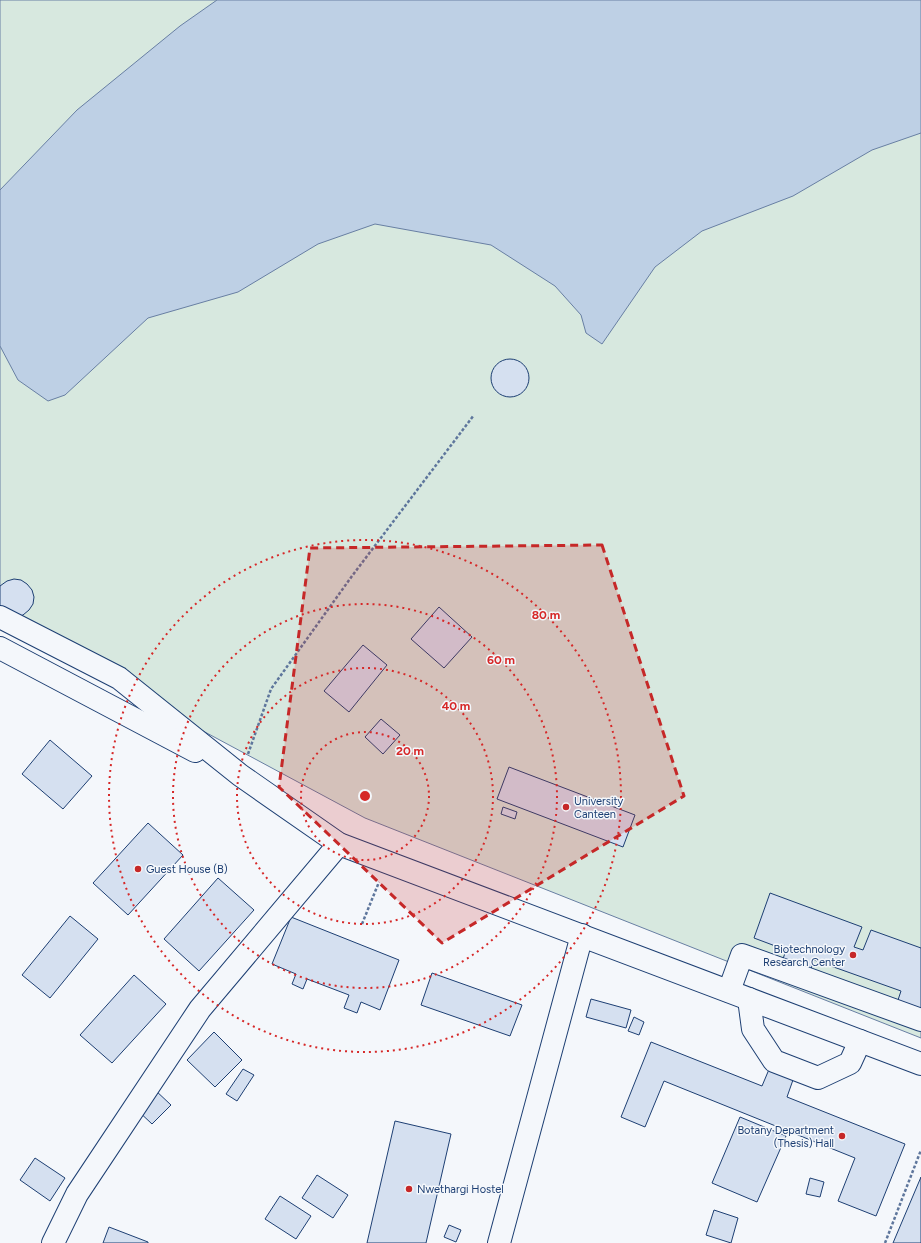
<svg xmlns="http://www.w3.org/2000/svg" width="921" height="1243" font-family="Figtree,sans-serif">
	<rect width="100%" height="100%" fill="#f4f7fb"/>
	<path fill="#d7e8df" stroke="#687fa3" d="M0 0H921V1038L365 818 0 622Z"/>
	<path fill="#bed0e5" stroke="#687fa3" d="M217 0H921V133L872 150 793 196 702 231 655 267 602 344 586 333 581 315 555 286 491 245 375 224 318 244 238 292 148 318 65 395 48 401 18 380 0 346V190L77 110 180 26Z"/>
	<g fill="#d5e0f0" stroke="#1d3f73">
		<circle cx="510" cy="378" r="19"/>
		<path d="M14 579 21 580 27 584 32 590 34 597 33 604 29 610 23 615 16 617 0 609V586L7 581Z"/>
		<path d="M439 607 472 637 444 668 411 639Z"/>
		<path d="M363 645 387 665 349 712 324 691Z"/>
		<path d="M381 719 400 735 383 754 365 737Z"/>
		<path d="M50 740 92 776 63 809 22 774Z"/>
		<path d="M509 767 635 815 623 847 497 799Z"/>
		<path d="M503 807 517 812 515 819 501 814Z"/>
		<path d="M148 823 183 855 128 915 93 883Z"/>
		<path d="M218 878 254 910 199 971 164 939Z"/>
		<path d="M770 893 862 927 854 947 863 950 871 930 921 948V1015L896 1006 901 991 814 960 809 975 781 965 786 950 754 938Z"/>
		<path d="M70 916 98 939 50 998 22 975Z"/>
		<path d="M291 917 399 960 380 1010 361 1002 357 1013 344 1008 349 995 307 979 303 989 292 984 296 974 272 964Z"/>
		<path d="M432 973 522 1005 510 1036 421 1005Z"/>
		<path d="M134 975 166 1004 112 1063 80 1035Z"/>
		<path d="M591 999 631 1010 626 1028 586 1017Z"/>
		<path d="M634 1017 644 1022 639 1035 628 1031Z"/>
		<path d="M214 1032 242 1060 215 1087 187 1060Z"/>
		<path d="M651 1042 762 1086 770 1067 794 1077 787 1097 905 1144 876 1216 838 1201 855 1158 664 1081 645 1127 621 1117Z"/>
		<path d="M243 1069 254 1075 237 1101 226 1094Z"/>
		<path d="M154 1089 171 1105 152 1124 135 1108Z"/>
		<path d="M740 1117 786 1136 757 1202 712 1183Z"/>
		<path d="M395 1121 451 1134 426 1243H367Z"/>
		<path d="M35 1158 65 1178 50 1201 20 1180Z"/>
		<path d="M317 1175 348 1195 333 1218 302 1198Z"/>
		<path d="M921 1177V1243H893Z"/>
		<path d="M810 1178 824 1182 820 1197 806 1194Z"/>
		<path d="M280 1196 311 1216 296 1239 265 1219Z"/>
		<path d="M714 1210 738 1218 731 1243 706 1235Z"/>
		<path d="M449 1225 461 1230 456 1242 444 1237Z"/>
		<path d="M109 1227 148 1242V1243H103Z"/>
	</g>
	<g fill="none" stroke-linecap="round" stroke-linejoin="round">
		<g stroke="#1d3f73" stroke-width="24">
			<g id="minor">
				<path d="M0 617 119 678 240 775 339 844 921 1064"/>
				<path d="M0 648 195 751"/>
				<path d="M729 991 742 955 921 1020"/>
				<path d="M749 999 753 1029 774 1061 818 1078 850 1063 860 1041"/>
				<path d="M53 1243 77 1194 200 1009 339 844"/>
				<path d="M499 1243 582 935"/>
			</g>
		</g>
		<g stroke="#5e769c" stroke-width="2.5" stroke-dasharray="3 2" stroke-linecap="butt">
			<path d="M248 754 271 689 352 576 474 415"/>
			<path d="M362 924 379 882"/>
			<path d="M885 1243 921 1150"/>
		</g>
		<use href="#minor" stroke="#f4f7fb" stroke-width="22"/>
	</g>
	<path fill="#c62828" fill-opacity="0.2" stroke="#c62828" stroke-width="3" stroke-dasharray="8 5" stroke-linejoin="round" d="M602 545 684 796 442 943 279 787 310 548Z"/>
	<g fill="none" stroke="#d62828" stroke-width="2" stroke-dasharray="2 4">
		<circle cx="365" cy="796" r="64"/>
		<circle cx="365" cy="796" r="128"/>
		<circle cx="365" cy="796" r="192"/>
		<circle cx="365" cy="796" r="256"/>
	</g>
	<g fill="#c62828" stroke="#f4f7fb" stroke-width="1.5">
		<circle cx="566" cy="807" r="4"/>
		<circle cx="138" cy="869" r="4"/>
		<circle cx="853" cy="955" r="4"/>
		<circle cx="842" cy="1136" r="4"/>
		<circle cx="409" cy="1189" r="4"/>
	</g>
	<g text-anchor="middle" stroke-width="3" stroke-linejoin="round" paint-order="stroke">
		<g font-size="11" fill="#1d3f73" stroke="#f4f7fb" text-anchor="start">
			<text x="574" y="805">University<tspan x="574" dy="13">Canteen</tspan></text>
			<text x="146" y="873">Guest House (B)</text>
			<text x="845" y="953" text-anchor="end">Biotechnology<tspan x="845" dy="13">Research Center</tspan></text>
			<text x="834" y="1134" text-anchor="end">Botany Department<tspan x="834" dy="13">(Thesis) Hall</tspan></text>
			<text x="417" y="1193">Nwethargi Hostel</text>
		</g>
	</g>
	<circle cx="365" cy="796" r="6" fill="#d62828" stroke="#f4f7fb" stroke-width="2"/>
	<g font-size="12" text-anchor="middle" font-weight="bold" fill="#d62828" stroke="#f4f7fb" stroke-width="3" stroke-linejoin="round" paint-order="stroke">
		<text x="546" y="619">80 m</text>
		<text x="501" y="664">60 m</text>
		<text x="456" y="710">40 m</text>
		<text x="410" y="755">20 m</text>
	</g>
</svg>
